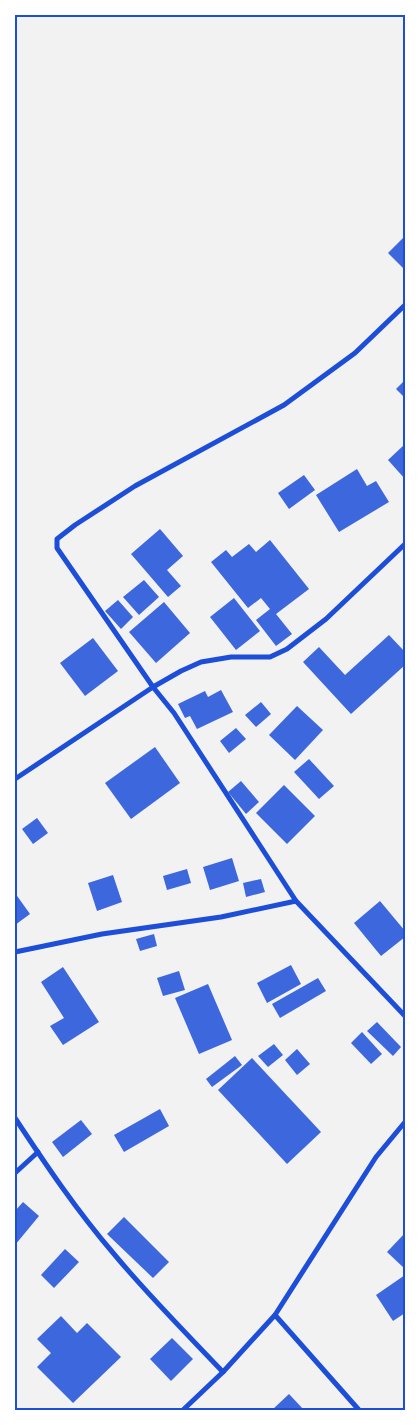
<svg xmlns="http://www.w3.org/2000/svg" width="420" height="1425" font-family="'Exo 2',sans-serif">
	<rect width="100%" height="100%" fill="#f2f2f2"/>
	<g fill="#3d67dc">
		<path d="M405 236V270L388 253Z"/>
		<path d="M405 380V398L396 389Z"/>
		<path d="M405 444V479L388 460Z"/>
		<path d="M357 469 367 486 376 481 389 502 339 532 316 495Z"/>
		<path d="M304 475 315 490 289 509 278 493Z"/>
		<path d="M160 529 183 556 167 570 181 586 168 597 131 554Z"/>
		<path d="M270 540 309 589 276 614 292 634 276 646 256 620 270 609 261 598 248 608 211 562 226 550 232 557 249 544 256 552Z"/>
		<path d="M144 580 159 597 139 615 123 597Z"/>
		<path d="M234 598 260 631 236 650 210 617Z"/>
		<path d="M118 600 133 617 121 629 105 611Z"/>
		<path d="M164 602 190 633 156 663 129 632Z"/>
		<path d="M389 635 405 652V665L351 714 303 662 319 647 345 675Z"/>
		<path d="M93 638 118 671 85 696 60 663Z"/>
		<path d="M221 690 233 712 197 729 190 716 185 718 178 704 205 691 208 697Z"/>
		<path d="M261 702 271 714 256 727 245 715Z"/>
		<path d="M297 706 323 730 295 760 269 735Z"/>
		<path d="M236 728 246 739 229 753 220 741Z"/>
		<path d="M155 747 180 783 131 819 105 783Z"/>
		<path d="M309 759 334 786 319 799 294 772Z"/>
		<path d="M241 781 259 802 246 814 228 792Z"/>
		<path d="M284 785 315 816 287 844 256 813Z"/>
		<path d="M37 818 48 833 33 844 22 829Z"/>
		<path d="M232 858 239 881 210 890 203 867Z"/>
		<path d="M187 869 191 883 167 890 163 876Z"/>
		<path d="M113 875 122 902 97 911 88 883Z"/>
		<path d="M261 879 265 892 246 897 243 883Z"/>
		<path d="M15 893 30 914 15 925Z"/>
		<path d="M380 901 405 931V937L381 956 354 923Z"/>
		<path d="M154 934 157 946 140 951 136 939Z"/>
		<path d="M291 965 301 984 267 1003 257 983Z"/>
		<path d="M63 967 99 1022 63 1045 50 1026 64 1018 41 982Z"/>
		<path d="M179 971 185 990 163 996 157 978Z"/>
		<path d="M318 978 326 991 280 1018 272 1004Z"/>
		<path d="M208 984 232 1040 199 1054 175 998Z"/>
		<path d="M377 1022 401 1047 393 1056 367 1031Z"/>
		<path d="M362 1032 382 1054 371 1064 351 1043Z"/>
		<path d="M274 1044 283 1055 268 1067 258 1056Z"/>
		<path d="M297 1049 310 1064 297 1075 285 1060Z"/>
		<path d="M235 1056 242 1065 212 1087 206 1079Z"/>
		<path d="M252 1058 321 1132 287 1164 218 1090Z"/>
		<path d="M160 1109 169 1126 124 1152 114 1135Z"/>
		<path d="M81 1120 92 1134 63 1157 52 1142Z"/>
		<path d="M23 1202 39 1216 15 1245V1211Z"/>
		<path d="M124 1217 169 1262 153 1278 107 1234Z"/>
		<path d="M405 1233V1269L387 1252Z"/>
		<path d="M65 1249 79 1262 54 1288 41 1275Z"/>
		<path d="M405 1275V1313L393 1321 376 1295Z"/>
		<path d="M61 1316 77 1333 87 1323 121 1357 73 1403 37 1367 51 1353 37 1339Z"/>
		<path d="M172 1338 193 1359 171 1381 150 1359Z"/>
		<path d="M289 1394 304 1410H272Z"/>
	</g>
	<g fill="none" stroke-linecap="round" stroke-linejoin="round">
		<g stroke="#1d4ed8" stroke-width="5">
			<path d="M405 305 355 353 284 405 135 486 75 525 57 539V548L153 687 181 671 201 662 231 657H270L287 649 326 619 405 544"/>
			<path d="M15 779 153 687 174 713 296 901 405 1016"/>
			<path d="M15 952 102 934 221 917 296 901"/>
			<path d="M15 1118C46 1165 77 1211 114 1254 148 1295 186 1333 223 1372"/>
			<path d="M15 1173 38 1152"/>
			<path d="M275 1315 359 1410"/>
			<path d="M183 1410 223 1372 275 1315 376 1157 405 1122"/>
		</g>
	</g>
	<rect width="420" height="1425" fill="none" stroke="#ffffff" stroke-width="32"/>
	<rect x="16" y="16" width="388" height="1393" fill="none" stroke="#1d4ed8" stroke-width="2"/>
</svg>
